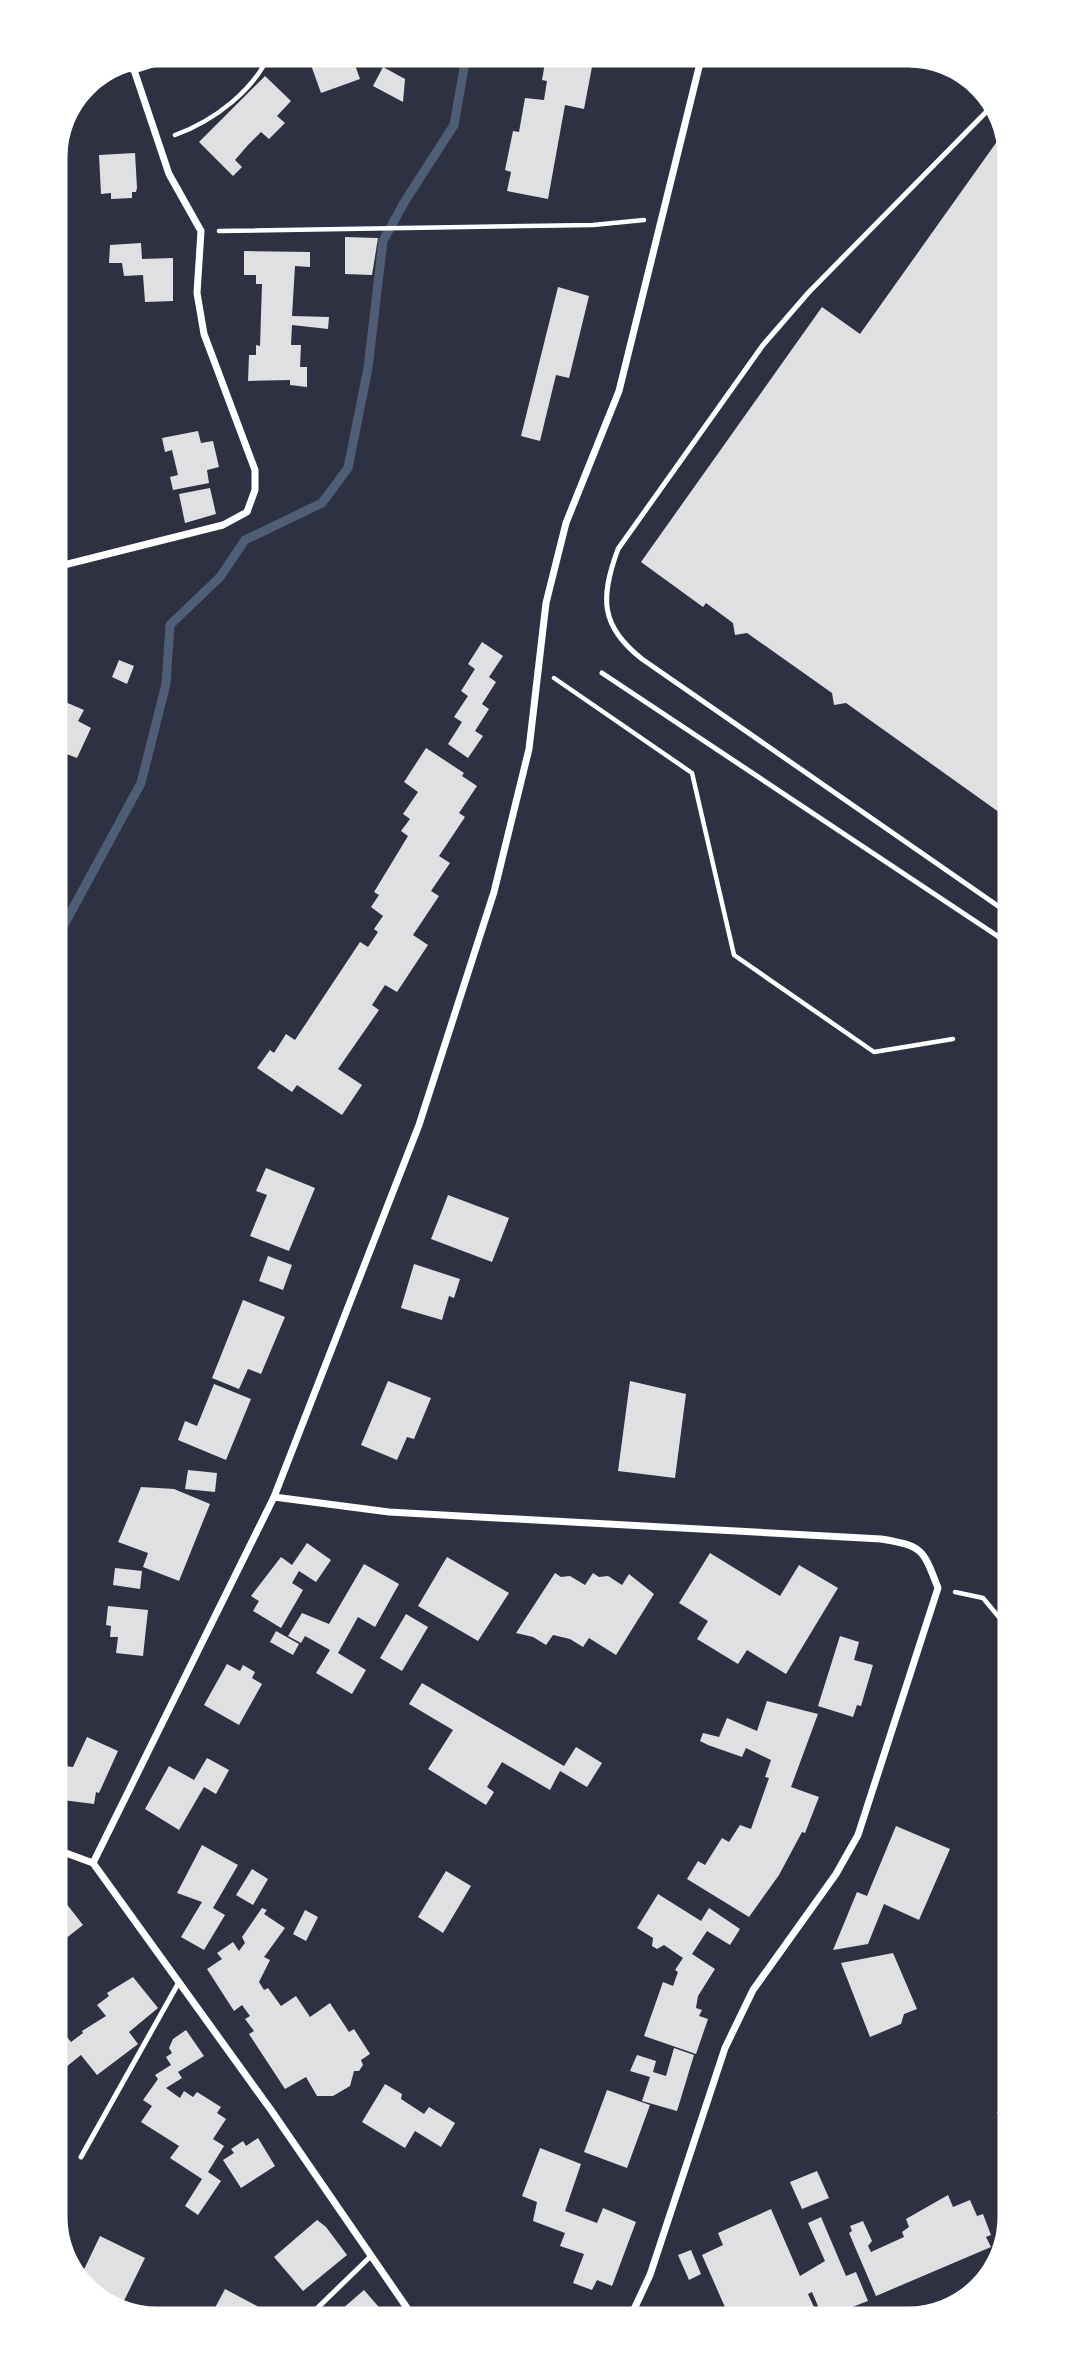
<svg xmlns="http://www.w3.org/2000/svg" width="1065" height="2374" font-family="'Fira Sans Condensed',sans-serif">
	<rect width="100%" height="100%" fill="#2d3142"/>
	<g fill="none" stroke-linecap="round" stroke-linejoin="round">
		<path stroke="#4f5d75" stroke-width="9" d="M53 945 141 783 166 684 170 625 220 577 245 540 322 503 348 468 368 368 383 241 405 201 454 125 467 51"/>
	</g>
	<g fill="#e0e0e3">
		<path d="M306 51H350L360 79 321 93Z"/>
		<path d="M547 51H595L584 109 565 105 548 199 507 191 511 172 505 170 513 131 519 132 525 98 544 100 547 81 542 80Z"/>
		<path d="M383 67 405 79 403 102 373 86Z"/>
		<path d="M265 76 291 101 277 116 285 123 269 139 261 132 248 145 235 160 242 167 233 176 199 142Z"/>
		<path d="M1008 126 1009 440 1010 820 846 703 834 705 832 693 747 633 735 635 733 623 706 603 703 607 641 562 822 307 860 334Z"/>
		<path d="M135 153 137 188 136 192H132V198L111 199V193L101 194 99 155Z"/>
		<path d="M345 237 378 238 372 275 345 274Z"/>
		<path d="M141 243 142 259 173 258V301L145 302 143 275 124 276 122 263H109L110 245Z"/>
		<path d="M244 251 310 252V267L295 266 292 316 329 317 328 329 292 325 291 345H301L300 367H307V387L290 385V380L248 381 249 355H256V345L260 346 262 284H256V275H244Z"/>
		<path d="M51 280 65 288 51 312Z"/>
		<path d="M558 287 589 296 569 378 556 375 540 441 521 436Z"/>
		<path d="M198 431 201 443 213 441 219 467 207 470 209 483 173 490 170 477 178 475 172 450 165 452 162 438Z"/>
		<path d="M210 488 216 514 185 523 179 494Z"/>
		<path d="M482 642 503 656 489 677 496 682 482 704 489 709 475 731 483 736 468 758 448 744 462 722 454 717 468 696 461 691 475 669 468 664Z"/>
		<path d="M119 660 134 666 127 684 112 677Z"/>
		<path d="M52 689 65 695 63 701 84 710 78 721 91 728 77 758 64 753 57 769 53 767Z"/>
		<path d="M426 748 464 773 462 776 477 786 459 813 465 817 439 856 450 863 431 891 439 896 413 935 428 945 397 992 385 985 372 1005 379 1010 338 1069 362 1085 342 1115 297 1085 292 1092 257 1068 270 1050 274 1053 286 1034 295 1040 360 942 368 947 378 932 374 929 383 916 371 907 379 895 374 892 408 836 401 831 410 819 403 814 418 792 404 782Z"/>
		<path d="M266 1168 315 1188 289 1251 250 1236 267 1195 256 1191Z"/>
		<path d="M448 1195 509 1218 492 1262 431 1239Z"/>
		<path d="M268 1256 292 1265 283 1290 259 1281Z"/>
		<path d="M414 1264 460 1279 454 1298 449 1296 442 1320 401 1308Z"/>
		<path d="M243 1300 285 1317 261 1374 248 1369 239 1389 212 1378Z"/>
		<path d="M388 1381 431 1398 414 1439 407 1437 397 1460 361 1445Z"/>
		<path d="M630 1381 686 1394 675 1478 618 1471Z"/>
		<path d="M214 1384 251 1399 226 1460 178 1440 185 1421 197 1426Z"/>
		<path d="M188 1470 217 1473 215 1492 185 1489Z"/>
		<path d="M141 1487 174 1489 210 1504 179 1581 143 1567 148 1553 118 1542Z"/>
		<path d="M307 1543 331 1560 316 1582 299 1571 292 1583 303 1590 281 1628 253 1611 259 1601 251 1596 281 1557 292 1565Z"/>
		<path d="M710 1553 780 1596 799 1565 838 1588 786 1674 747 1650 738 1664 697 1639 708 1621 679 1603Z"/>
		<path d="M447 1557 509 1593 478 1641 418 1606Z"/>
		<path d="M364 1564 399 1584 375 1627 358 1617 338 1653 366 1670 352 1694 316 1673 330 1650 305 1636 301 1643 288 1636 302 1613 329 1624Z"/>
		<path d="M115 1568 142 1571 140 1589 113 1585Z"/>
		<path d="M555 1573 561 1577 570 1576 585 1585 593 1573 599 1577 608 1576 622 1585 629 1574 654 1594 616 1655 589 1638 583 1647 570 1639 553 1635 546 1645 533 1637 516 1633Z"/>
		<path d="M108 1606 148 1610 143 1656 116 1653 118 1637H110L111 1626 106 1625Z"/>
		<path d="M406 1614 428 1627 402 1671 380 1658Z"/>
		<path d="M276 1631 299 1644 293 1655 270 1642Z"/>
		<path d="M840 1636 859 1642 854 1660 873 1665 861 1706 857 1705 853 1717 818 1706Z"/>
		<path d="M227 1664 240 1671 243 1665 255 1672 252 1678 262 1684 239 1725 204 1705Z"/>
		<path d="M422 1683 564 1766 576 1747 602 1763 587 1787 560 1771 550 1790 502 1762 487 1787 494 1792 486 1805 428 1769 453 1730 409 1704Z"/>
		<path d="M767 1701 818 1714 791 1787 819 1797 805 1833 802 1832 779 1875 749 1917 687 1879 698 1861 705 1865 722 1838 729 1842 740 1825 751 1829 769 1778 765 1777 771 1760 746 1748 742 1757 708 1745 700 1741 703 1733 719 1737 727 1718 757 1731Z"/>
		<path d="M87 1737 118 1751 99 1793 96 1792 94 1804 55 1799V1743H61L58 1765 73 1767Z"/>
		<path d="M207 1758 229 1770 216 1794 204 1787 179 1830 145 1809 169 1766 194 1780Z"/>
		<path d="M896 1826 950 1849 919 1920 884 1904 868 1944 833 1950 857 1892 867 1896Z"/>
		<path d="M202 1845 238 1865 213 1908 225 1915 204 1950 181 1937 202 1902 177 1893Z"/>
		<path d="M252 1869 268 1879 253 1905 236 1895Z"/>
		<path d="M446 1871 471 1886 443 1933 418 1917Z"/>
		<path d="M58 1893 83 1925 56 1946V1894Z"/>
		<path d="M658 1894 701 1921 709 1908 740 1929 730 1945 707 1931 692 1954 715 1969 698 1996 696 2008 702 2010 699 2016 708 2019 696 2054 644 2036 663 1982 673 1986 678 1972 675 1970 683 1958 664 1945 657 1949 652 1946 653 1938 637 1928Z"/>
		<path d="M262 1908 267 1910 264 1914 285 1928 264 1957 270 1960 259 1982 264 1990 268 1988 281 2006 296 1996 310 2017 330 2003 349 2032 354 2029 370 2054 361 2060 363 2065 359 2071H354L350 2086 333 2096H317L306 2077 285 2089 249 2034 254 2031 245 2019 250 2016 242 2005 234 2011 207 1969 222 1959 217 1953 233 1942 239 1951 245 1943 242 1937Z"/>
		<path d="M305 1910 318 1917 306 1941 293 1934Z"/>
		<path d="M893 1953 917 2009 904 2014 901 2024 870 2037 841 1963Z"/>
		<path d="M133 1977 158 2008 129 2032 138 2044 97 2075 81 2055 66 2067 60 2059 56 2062V2012L65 2023 59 2027 71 2042 83 2033 82 2031 106 2016 97 2005 109 1996 107 1993Z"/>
		<path d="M186 2030 204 2056 178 2072 182 2078 166 2088 180 2098 184 2091 193 2097 197 2092 221 2107 217 2113 226 2119 213 2139 224 2146 208 2172 221 2181 198 2215 185 2206 202 2179 170 2158 179 2146 141 2122 152 2106 143 2100 158 2079 155 2075 171 2065 166 2057 172 2053 169 2048 173 2039Z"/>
		<path d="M674 2048 694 2055 677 2111 642 2101 650 2077 630 2071 637 2055 656 2061 653 2072 666 2076Z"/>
		<path d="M385 2084 402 2094 401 2099 424 2114 429 2107 455 2123 441 2147 415 2131 405 2148 362 2122Z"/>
		<path d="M607 2090 650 2105 627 2168 584 2152Z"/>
		<path d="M1014 2104V2151L997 2112Z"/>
		<path d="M258 2138 275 2166 241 2188 223 2160 234 2153 231 2149 243 2141 246 2146Z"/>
		<path d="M540 2148 581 2164 565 2211 597 2223 603 2208 636 2222 612 2286 597 2280 592 2290 573 2283 584 2254 560 2246 565 2233 533 2221 537 2202 522 2196Z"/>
		<path d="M817 2171 829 2198 802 2209 790 2182Z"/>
		<path d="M1014 2194V2218L1011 2230 998 2201Z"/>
		<path d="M948 2195 953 2207 970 2200 977 2216 983 2214 991 2235 986 2237 991 2247 876 2296 849 2233 852 2231 850 2226 863 2221 872 2241 868 2246 871 2252 904 2237 902 2232 909 2227 906 2219Z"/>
		<path d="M771 2209 800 2276 825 2261 808 2223 821 2217 846 2276 856 2272 868 2301 823 2318 812 2292 808 2294 819 2318 717 2319 728 2314 702 2255 723 2245 718 2233Z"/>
		<path d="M317 2220 326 2227 347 2255 303 2291 274 2257Z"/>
		<path d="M100 2236 145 2258 119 2311 92 2301 78 2282Z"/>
		<path d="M691 2250 701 2274 689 2280 678 2255Z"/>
		<path d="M225 2289 270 2313 264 2322 208 2321Z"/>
		<path d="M364 2290 391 2321 327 2322Z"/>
	</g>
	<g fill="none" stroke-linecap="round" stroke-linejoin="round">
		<g stroke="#fff" stroke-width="4.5">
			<path d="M175 135C214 121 255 90 271 51"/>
			<path d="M219 231 593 225 644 220"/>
			<path d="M554 678 692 773 734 955 874 1052 953 1039"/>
			<path d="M955 1592 983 1598 1013 1634"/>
		</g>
		<g stroke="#fff" stroke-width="5">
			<path d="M995 103 809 292 763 345 618 549C600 598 600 626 642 659L1011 915"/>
			<path d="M602 673 1011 945"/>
			<path d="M81 2157 179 1982"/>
			<path d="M303 2322 371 2256"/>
		</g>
		<g stroke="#fff" stroke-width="7">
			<path d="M122 65 134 70 194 51"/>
			<path d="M63 124 95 76"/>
			<path d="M52 568 223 525 247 512 255 490V470L204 334 197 293 201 231 169 174 134 70"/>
			<path d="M274 1497 389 1512 881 1539C923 1546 923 1549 938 1588L858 1835 836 1874 753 1990 725 2048 650 2275 629 2320"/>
			<path d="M55 1849 93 1863 271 2110 416 2321"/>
			<path d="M93 1863 274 1497 419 1125 494 892 529 749 546 603 566 523 619 391 703 51"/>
		</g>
		<path stroke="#fff" stroke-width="14" d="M928 2318 963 2301"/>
	</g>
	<path d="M0 0H1065V2374H0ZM157 63H908A94 94 0 0 1 1002 157V2217A94 94 0 0 1 908 2311H157A94 94 0 0 1 63 2217V157A94 94 0 0 1 157 63Z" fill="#fff" fill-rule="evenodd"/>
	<path fill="none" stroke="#fff" stroke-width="9" d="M157 63H908A94 94 0 0 1 1002 157V2217A94 94 0 0 1 908 2311H157A94 94 0 0 1 63 2217V157A94 94 0 0 1 157 63Z"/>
</svg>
